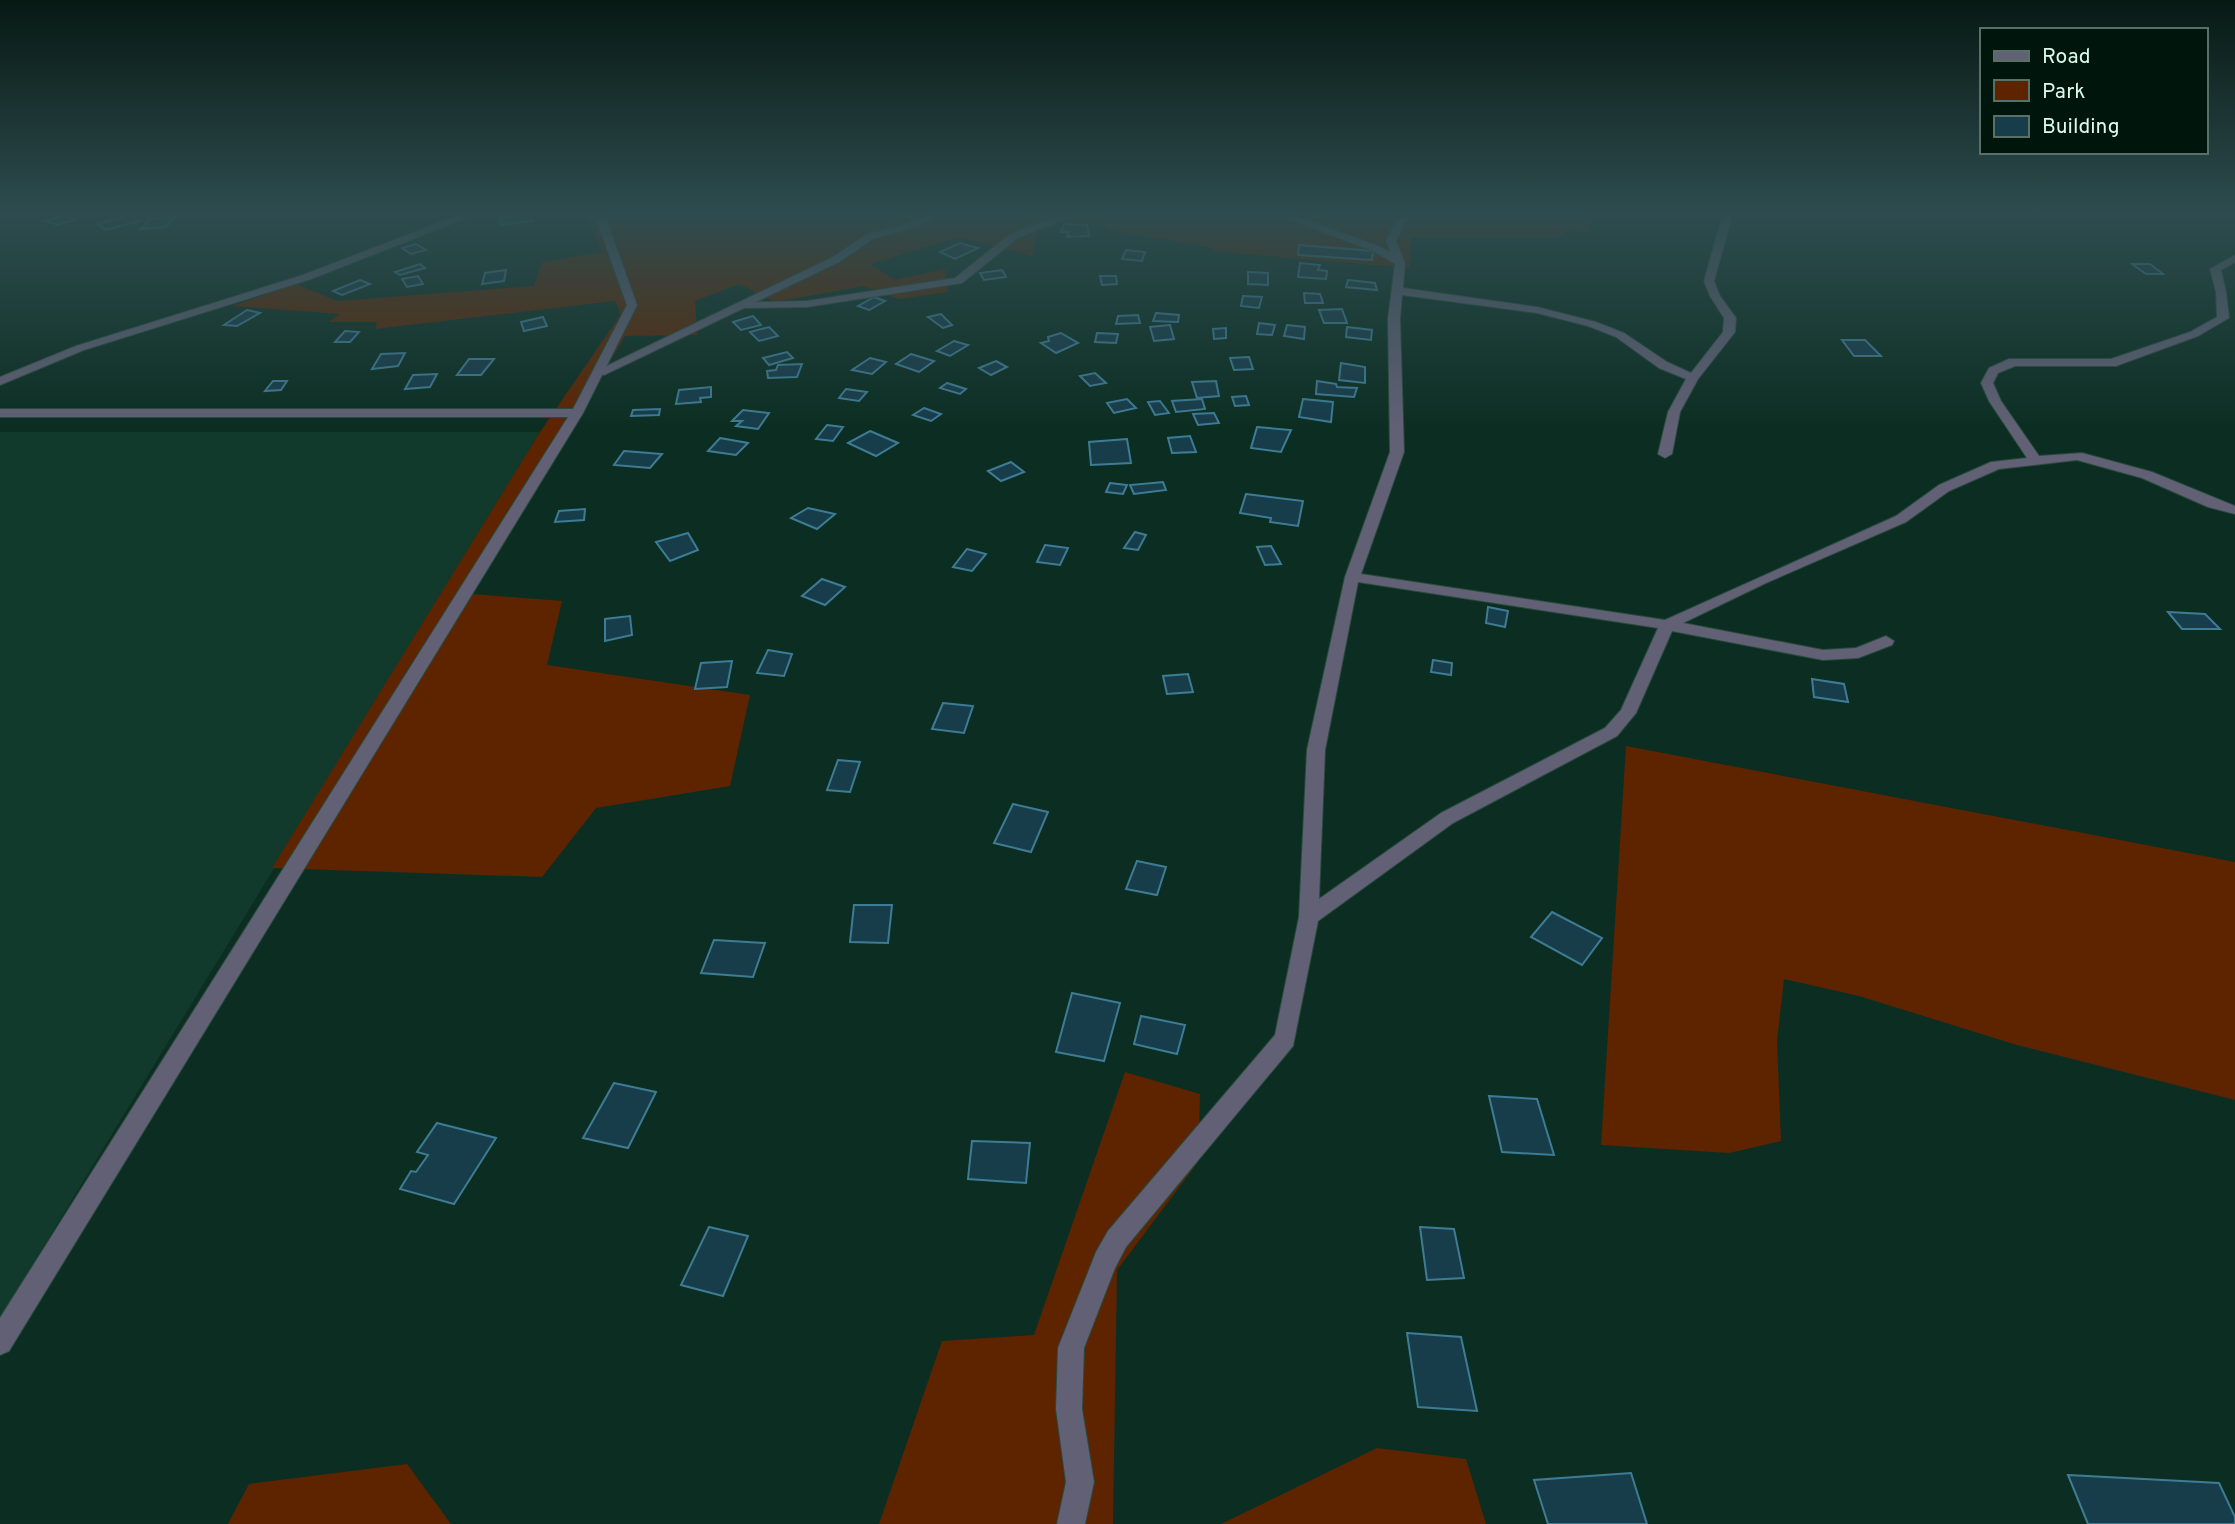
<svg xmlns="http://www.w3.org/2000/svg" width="2235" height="1524" font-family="Overpass,sans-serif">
	<rect width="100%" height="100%" fill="#0c2e22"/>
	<path fill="#11392c" d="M0 432H540L0 1318Z"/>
	<g fill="#5e2400">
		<path d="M586 213H871L892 219 926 213H1529L1586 218 1593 233 1565 231 1561 237H1411L1410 268 1220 252 1204 246 1114 231 1096 221 1040 222 1032 256 958 237 870 264 895 280 945 269 948 292 899 299 864 286 775 302 739 284 695 301 697 335 625 336 473 594 562 601 547 665 750 695 730 786 596 808 542 877 272 868 540 432 621 314 615 301 375 329 377 322H328L340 314 233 306 296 284 337 301 534 286 542 262 602 252Z"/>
		<path d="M1626 746 2235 862V1100L2017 1045 1859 996 1784 979 1777 1041 1781 1141 1729 1153 1601 1145Z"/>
		<path d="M1125 1072 1200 1094 1198 1162 1117 1270 1113 1524H879L942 1341 1034 1335Z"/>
		<path d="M1377 1448 1466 1459 1486 1524H1221Z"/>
		<path d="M407 1464 451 1524H228L249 1484Z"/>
	</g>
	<g fill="#173c4a" stroke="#3e7c95" stroke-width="2">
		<path d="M532 214V221L500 225V218Z"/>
		<path d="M63 215 74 220 57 225 46 221Z"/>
		<path d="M130 215 139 221 106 230 97 224Z"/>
		<path d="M175 217 166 227 141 229 150 219Z"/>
		<path d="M1064 224 1087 225 1089 236 1067 237 1069 232H1061Z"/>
		<path d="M960 243 978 248 955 259 940 252Z"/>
		<path d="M416 244 426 250 411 254 402 248Z"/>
		<path d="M1299 245 1373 251 1372 260 1298 255Z"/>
		<path d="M1126 250 1145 252 1142 261 1122 259Z"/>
		<path d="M1300 263 1320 265 1318 270 1327 271 1326 279 1298 277Z"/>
		<path d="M420 264 425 268 400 275 395 272Z"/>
		<path d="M2132 264H2150L2163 274H2146Z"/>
		<path d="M506 270 504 281 482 284 485 273Z"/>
		<path d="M1002 270 1006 277 984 280 980 273Z"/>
		<path d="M1248 272 1268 273V285L1248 284Z"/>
		<path d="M418 276 423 284 407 287 402 279Z"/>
		<path d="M1100 276H1116L1117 284 1102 285Z"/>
		<path d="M360 280 370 284 342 295 333 291Z"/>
		<path d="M1348 280 1375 283 1377 290 1346 287Z"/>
		<path d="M1304 293 1320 294 1323 303H1305Z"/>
		<path d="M1243 296 1262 297 1259 308 1241 306Z"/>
		<path d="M874 297 885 301 869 310 858 306Z"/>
		<path d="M1342 309 1347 323H1324L1319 310Z"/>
		<path d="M247 310 260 313 237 326 224 325Z"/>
		<path d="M1156 313 1179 315 1178 322 1153 321Z"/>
		<path d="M941 314 952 325 943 328 928 317Z"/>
		<path d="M1138 315 1140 323 1116 324 1118 316Z"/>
		<path d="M753 316 761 325 741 330 733 322Z"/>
		<path d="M543 317 547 326 524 331 521 322Z"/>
		<path d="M1259 323 1275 325 1272 335 1257 334Z"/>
		<path d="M1170 325 1174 339 1154 341 1150 327Z"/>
		<path d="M1287 325 1305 327 1304 339 1284 336Z"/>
		<path d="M769 327 778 336 759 341 750 332Z"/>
		<path d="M1347 327 1372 330 1371 340 1346 337Z"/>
		<path d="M1226 328V338L1214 339 1213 329Z"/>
		<path d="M345 331 359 332 350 342H335Z"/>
		<path d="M1061 333 1078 343 1056 353 1041 343 1049 341 1048 337Z"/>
		<path d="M1097 333 1118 334 1116 343 1095 342Z"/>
		<path d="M1842 340H1865L1881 356H1854Z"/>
		<path d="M954 341 968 345 950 356 937 351Z"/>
		<path d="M787 352 793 358 769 365 763 358Z"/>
		<path d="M405 353 398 366 372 369 381 354Z"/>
		<path d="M911 354 934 361 919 372 896 364Z"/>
		<path d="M1249 357 1253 369 1234 370 1230 358Z"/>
		<path d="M870 358 886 362 872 374 852 370Z"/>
		<path d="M469 359H494L481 375H457Z"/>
		<path d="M996 361 1007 367 991 375 979 368Z"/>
		<path d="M1341 363 1365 367V383L1339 380Z"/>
		<path d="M802 364 797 377 768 378 767 371 776 370 778 365Z"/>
		<path d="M1095 373 1106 383 1090 386 1080 376Z"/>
		<path d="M437 374 430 387 405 389 413 375Z"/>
		<path d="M273 381H287L281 390 265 391Z"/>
		<path d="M1216 381 1219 396 1197 398 1192 382Z"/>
		<path d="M1317 381 1336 384 1337 387 1357 388 1354 397 1316 394Z"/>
		<path d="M947 383 966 389 960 394 940 388Z"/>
		<path d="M711 387V397L700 398 701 402 676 404 679 390Z"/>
		<path d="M846 389 867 392 859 401 839 398Z"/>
		<path d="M1246 396 1249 405 1235 406 1232 397Z"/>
		<path d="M1127 399 1136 408 1114 413 1107 403Z"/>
		<path d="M1202 399 1205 409 1176 412 1172 401Z"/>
		<path d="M1303 399 1333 402 1331 422 1299 417Z"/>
		<path d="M1160 401 1169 413 1155 415 1148 402Z"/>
		<path d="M924 408 941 414 931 421 913 415Z"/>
		<path d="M660 409 659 415 631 416 633 410Z"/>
		<path d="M743 410 769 413 758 429 736 426 742 421H732Z"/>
		<path d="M1214 413 1219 423 1198 425 1193 414Z"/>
		<path d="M827 425 843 427 833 441 816 439Z"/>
		<path d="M1257 427 1291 430 1281 452 1251 448Z"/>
		<path d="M870 431 898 443 876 456 848 443Z"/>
		<path d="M1190 436 1196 452 1172 453 1168 438Z"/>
		<path d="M720 438 748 443 736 455 708 451Z"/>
		<path d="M1127 439 1131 463 1091 465 1089 442Z"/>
		<path d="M624 451 662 454 650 468 614 465Z"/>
		<path d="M1011 462 1024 472 1001 481 988 471Z"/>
		<path d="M1163 482 1166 490 1134 494 1130 485Z"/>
		<path d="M1110 483 1127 485 1123 494 1106 492Z"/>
		<path d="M1246 494 1303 501 1298 526 1270 522 1271 518 1240 513Z"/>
		<path d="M808 508 835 514 817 529 791 518Z"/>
		<path d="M585 509 584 520 555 522 559 511Z"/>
		<path d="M1135 532 1146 535 1138 550 1124 548Z"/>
		<path d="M688 533 698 550 670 561 656 542Z"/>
		<path d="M1045 545 1068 548 1060 565 1037 562Z"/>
		<path d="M1271 546 1281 564 1265 565 1257 547Z"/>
		<path d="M967 549 986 554 972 571 953 567Z"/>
		<path d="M822 579 845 587 825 605 802 596Z"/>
		<path d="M1488 607 1508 611 1505 627 1486 623Z"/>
		<path d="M2168 612 2205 614 2220 629H2182Z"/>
		<path d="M630 616 632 635 605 641V619Z"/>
		<path d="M768 650 792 654 784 676 757 673Z"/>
		<path d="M1433 660 1452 663 1451 675 1431 672Z"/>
		<path d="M732 661 727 687 695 689 701 663Z"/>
		<path d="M1188 674 1193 692 1167 694 1163 676Z"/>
		<path d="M1812 679 1844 684 1848 702 1814 697Z"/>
		<path d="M943 703 973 706 964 733 932 729Z"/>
		<path d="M838 760 860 762 850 792 827 790Z"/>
		<path d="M1013 804 1048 812 1031 852 994 843Z"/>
		<path d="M1137 861 1166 867 1157 895 1126 889Z"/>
		<path d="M854 905H892L888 943 850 942Z"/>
		<path d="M1552 912 1602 938 1582 965 1531 937Z"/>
		<path d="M714 940 765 943 753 977 701 973Z"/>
		<path d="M1072 993 1120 1003 1104 1061 1056 1052Z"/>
		<path d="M1141 1016 1185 1025 1177 1054 1134 1044Z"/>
		<path d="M614 1083 656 1092 628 1148 583 1138Z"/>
		<path d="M1489 1096 1537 1099 1554 1155 1502 1152Z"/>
		<path d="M437 1123 496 1138 454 1204 400 1189 411 1171 416 1172 428 1155 417 1152Z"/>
		<path d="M972 1141 1030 1143 1026 1183 968 1179Z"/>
		<path d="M709 1227 748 1236 723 1296 681 1285Z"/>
		<path d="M1420 1227 1454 1229 1464 1278 1427 1280Z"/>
		<path d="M1407 1333 1461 1337 1477 1411 1418 1407Z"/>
		<path d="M1631 1473 1647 1524H1548L1534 1480Z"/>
		<path d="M2068 1475 2219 1483 2235 1517V1524H2088Z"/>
	</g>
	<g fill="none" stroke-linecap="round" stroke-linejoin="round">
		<g stroke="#294b3e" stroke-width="2">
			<g id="minor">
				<path d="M464 213H479L311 279 84 350 0 385V377L76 346 303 275Z"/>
				<path d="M930 213H943L922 225 873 239 841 261 756 302 807 301 955 278 1010 234 1065 213H1080L1018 238 962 283 807 307 744 308 604 375 594 372 833 257 865 235 916 221Z"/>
				<path d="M1272 213H1287L1381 247 1391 253 1386 241 1395 223 1404 213H1415L1404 224 1396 241 1405 263 1403 288 1537 307 1596 322 1624 333 1667 362 1691 373 1723 332 1724 318 1710 296 1704 281 1723 213H1733L1714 281 1720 296 1736 318 1735 332 1698 379 1680 412 1672 454 1665 458 1658 454 1668 412 1686 379 1659 368 1616 337 1588 326 1537 313 1402 295 1400 319 1404 452 1361 574 1665 620 1896 516 1939 485 1991 462 2027 458 1989 401 1981 383 1989 368 2009 359H2111L2190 332 2217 317 2216 292 2210 269 2235 255V262L2221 270 2226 292 2229 318 2198 336 2116 366H2015L1998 373 1993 383 2001 401 2039 456 2082 453 2152 472 2235 506V514L2208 507 2142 478 2077 460 1999 469 1949 491 1906 522 1766 583 1683 623 1823 650 1856 648 1886 636 1894 641 1892 645 1858 658 1823 660 1672 631 1636 713 1617 736 1453 823 1318 921 1293 1046 1126 1247 1115 1268 1084 1348 1082 1409 1094 1482 1085 1524H1057L1066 1482 1056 1409 1058 1348 1096 1252 1108 1231 1275 1035 1299 917 1307 750 1345 577 1390 452 1388 319 1395 264 1373 251ZM1358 582 1658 628 1621 710 1605 728 1441 813 1319 899 1325 750Z"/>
			</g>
		</g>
		<g stroke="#294b3e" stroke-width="2">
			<path id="tertiary" d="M594 213H604L637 305 583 413 9 1351 0 1355V1318L568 417H0V409H573L627 305Z"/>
		</g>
		<use href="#minor" fill="#616075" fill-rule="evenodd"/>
		<use href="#tertiary" fill="#616075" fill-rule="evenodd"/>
	</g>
	<linearGradient id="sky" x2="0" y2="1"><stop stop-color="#071913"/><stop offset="0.5" stop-color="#2e4c4f"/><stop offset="1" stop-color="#2e4c4f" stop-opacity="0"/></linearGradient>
	<rect width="2235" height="427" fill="url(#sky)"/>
	<rect x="1980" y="28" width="228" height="126" fill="#00150c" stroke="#577166" stroke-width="2"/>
	<rect x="1994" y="51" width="35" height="10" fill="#616075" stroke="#577166" stroke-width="2"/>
	<text x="2042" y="63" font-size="21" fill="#dafaec">Road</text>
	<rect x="1994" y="80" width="35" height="21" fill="#5e2400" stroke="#577166" stroke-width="2"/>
	<text x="2042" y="98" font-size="21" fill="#dafaec">Park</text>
	<rect x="1994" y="116" width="35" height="21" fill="#173c4a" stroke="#577166" stroke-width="2"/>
	<text x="2042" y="133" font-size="21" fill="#dafaec">Building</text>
</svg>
